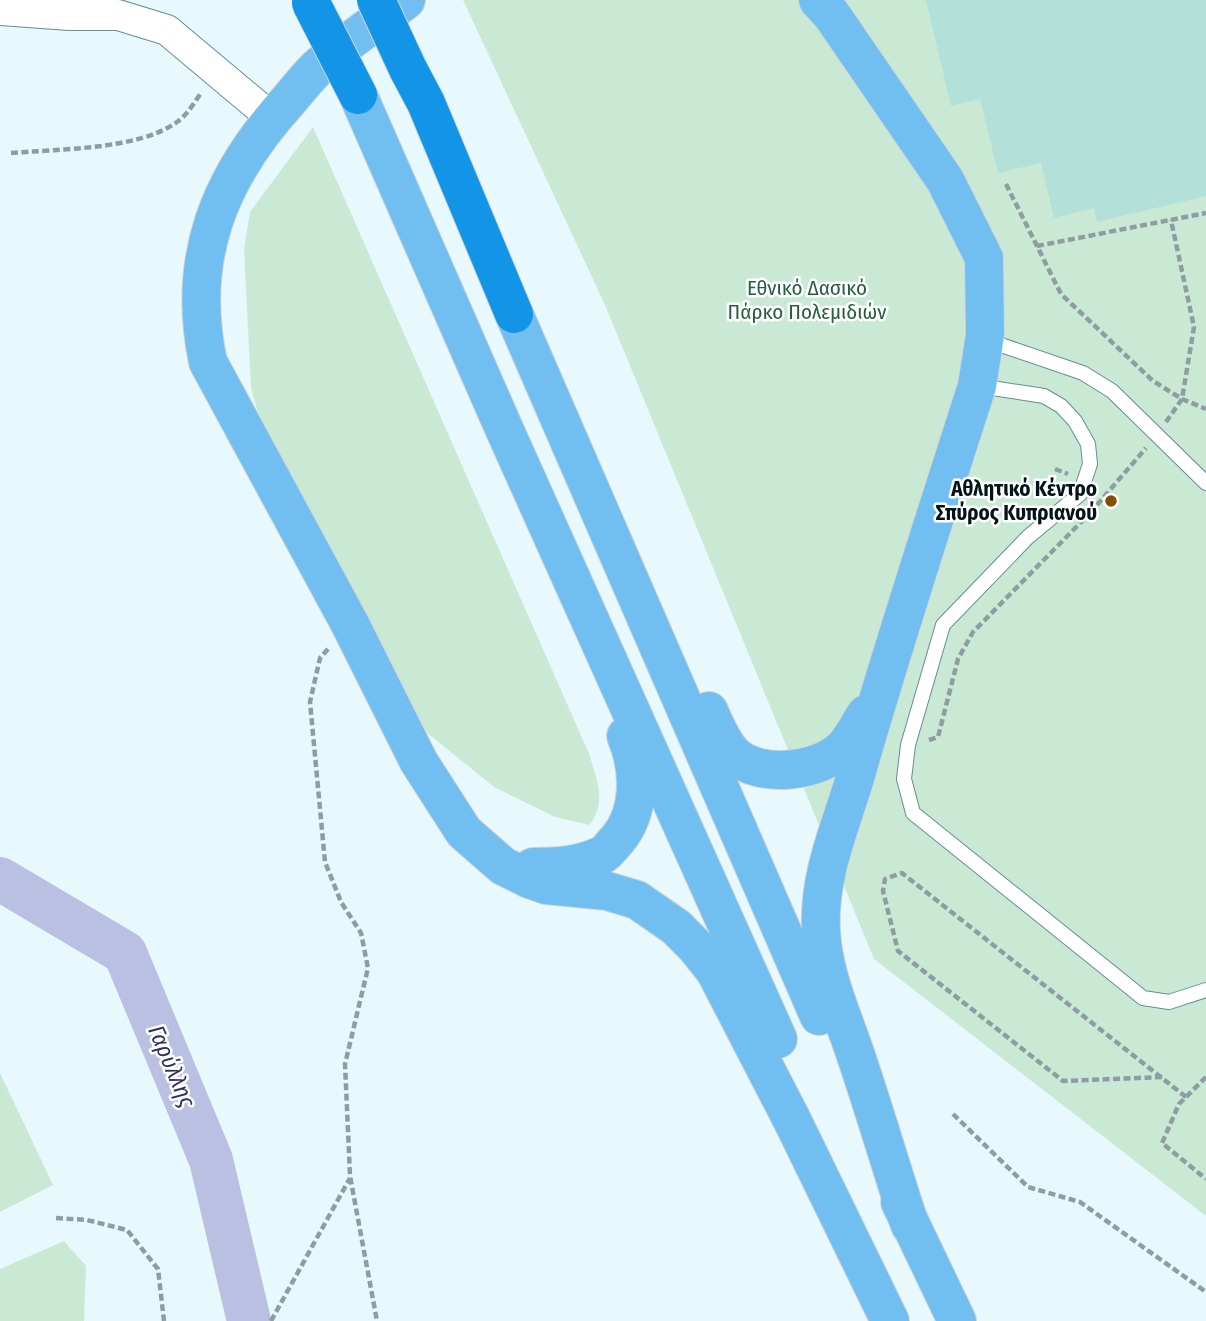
<svg xmlns="http://www.w3.org/2000/svg" width="1206" height="1321" font-family="'Fira Sans Condensed',sans-serif">
	<rect width="100%" height="100%" fill="#e8f9fd"/>
	<g fill="#cae9d4">
		<path d="M463 0H1206V1216L874 959 605 305Z"/>
		<path d="M313 127 590 756C597 783 607 799 590 825L555 817 494 787 405 715 266 442 251 388 244 250 250 212Z"/>
		<path d="M0 1073 53 1185 0 1212Z"/>
		<path d="M64 1241 86 1266 84 1321H0V1269Z"/>
	</g>
	<g fill="none" stroke-linecap="round" stroke-linejoin="round">
		<path stroke="#b9c0e1" stroke-width="44" d="M0 879 125 953 211 1160 249 1321"/>
	</g>
	<path fill="#b4e0da" d="M926 0H1206V196L1097 222 1094 208 1054 218 1041 163 998 173 980 99 951 106Z"/>
	<g fill="none" stroke-linecap="round" stroke-linejoin="round">
		<g stroke="#648d97" stroke-width="16">
			<g id="service">
				<path d="M989 338 1001 345 1083 373 1112 391 1206 483"/>
				<path d="M979 386 1044 396 1061 406 1075 421 1088 444 1090 464 1080 494 1028 537 943 625 908 745 904 779 913 813 1143 998 1169 1002 1206 990"/>
			</g>
		</g>
		<g stroke="#648d97" stroke-width="32">
			<path id="minor" d="M0 10 69 15H118L167 30 272 118"/>
		</g>
		<g stroke="#d2d5d5" stroke-width="40">
			<g id="primary">
				<path d="M406 0C377 22 344 43 317 68 307 78 298 89 289 100 219 177 186 258 208 362L350 624 419 762 464 832 503 866 529 879 546 885 607 891 637 900 676 927 695 946 715 971 792 1120 890 1321"/>
				<path d="M818 0 831 14 945 180 984 258 985 335 977 386C936 514 894 642 857 771 842 824 818 874 821 930 823 973 841 1012 855 1053 874 1109 891 1167 910 1225"/>
				<path d="M358 95 502 424 778 1039"/>
				<path d="M514 314 819 1016"/>
				<path d="M709 711C715 725 722 742 733 754 759 780 822 772 845 746 853 737 859 724 866 714"/>
				<path d="M533 867C557 867 579 866 602 855 608 852 612 845 617 840 641 812 640 770 626 736"/>
				<path d="M900 1202 957 1321"/>
			</g>
		</g>
		<g stroke="#d2d5d5" stroke-width="40">
			<path id="motorway" d="M408 69 426 103 514 314"/>
		</g>
		<g stroke="#8d9da1" stroke-width="4.5" stroke-dasharray="7 3.5" stroke-linecap="butt">
			<path d="M11 153C57 149 139 150 177 122 186 116 195 102 201 93"/>
			<path d="M1006 184 1061 294 1153 381 1182 399 1206 409"/>
			<path d="M1037 246 1206 213"/>
			<path d="M1166 422 1182 399 1194 327 1171 220"/>
			<path d="M1055 469 1068 474"/>
			<path d="M1097 505 1146 448"/>
			<path d="M328 649 320 658 310 702 325 862 341 902 361 933 368 968 345 1064 350 1176 377 1321"/>
			<path d="M929 740 938 737 958 659 973 632 1086 517"/>
			<path d="M1162 1077 1063 1081 898 951 883 891 885 879 902 873 1186 1097"/>
			<path d="M1206 1077 1179 1104 1162 1143 1206 1179"/>
			<path d="M953 1114 1028 1187 1080 1202 1206 1292"/>
			<path d="M56 1218 87 1220 127 1230 158 1269 164 1321"/>
			<path d="M271 1321 350 1178"/>
		</g>
		<use href="#service" stroke="#fff" stroke-width="14"/>
		<use href="#minor" stroke="#fff" stroke-width="30"/>
		<use href="#primary" stroke="#71bff1" stroke-width="38"/>
		<use href="#motorway" stroke="#1294e7" stroke-width="38"/>
		<g stroke="#d2d5d5" stroke-width="40" stroke-linecap="butt">
			<g id="motorway-bridge">
				<path d="M376 0 408 69"/>
				<path d="M311 3 358 95"/>
			</g>
		</g>
		<use href="#motorway-bridge" stroke="#1294e7" stroke-width="38"/>
	</g>
	<circle fill="#864f00" stroke="#fff" stroke-width="2.5" cx="1111" cy="501" r="7"/>
	<g text-anchor="middle" stroke-width="5" stroke-linejoin="round" paint-order="stroke">
		<g font-size="21" fill="#285d3f" stroke="#fff">
			<text x="807" y="295">Εθνικό Δασικό<tspan x="807" dy="24">Πάρκο Πολεμιδιών</tspan></text>
		</g>
		<g font-size="21" font-weight="bold" fill="#041317" stroke="#fff" text-anchor="end">
			<text x="1097" y="496">Αθλητικό Κέντρο<tspan x="1097" dy="24">Σπύρος Κυπριανού</tspan></text>
		</g>
		<g font-size="23" font-style="italic" fill="#2b315d" stroke="#fff">
			<text transform="translate(172 1066) rotate(67)" y="8">Γαρύλλης</text>
		</g>
	</g>
</svg>
